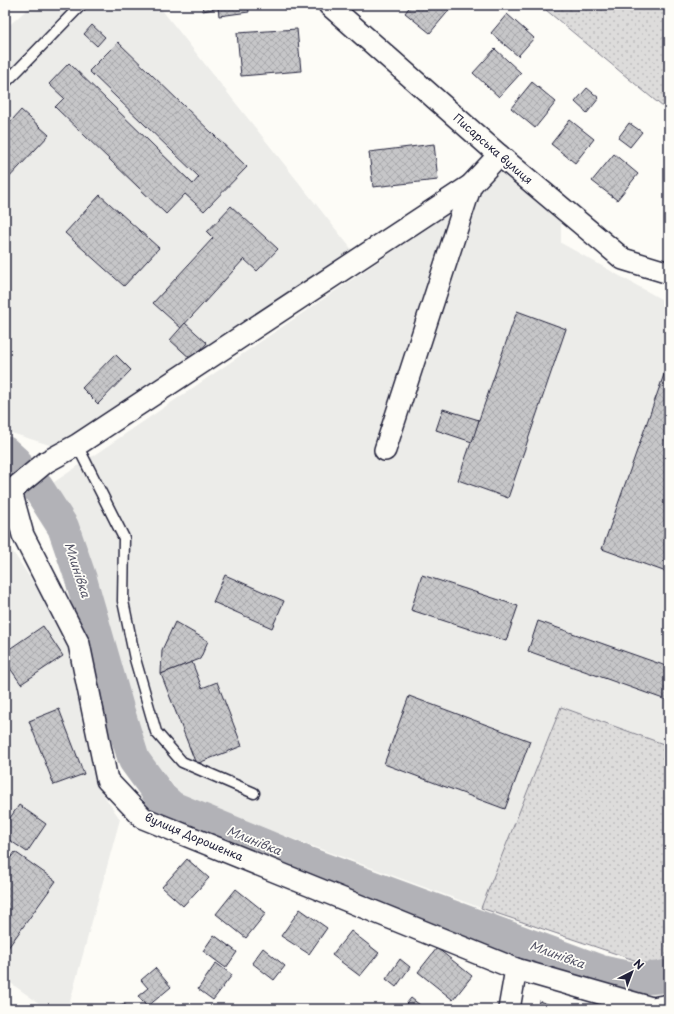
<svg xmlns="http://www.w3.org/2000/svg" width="674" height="1014" font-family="'Playpen Sans',sans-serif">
	<defs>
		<pattern id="garden-dots" width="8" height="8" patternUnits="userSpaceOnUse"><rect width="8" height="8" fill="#dddcdb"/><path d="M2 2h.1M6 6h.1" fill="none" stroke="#bdbcbd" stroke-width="1.8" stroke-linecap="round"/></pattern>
		<pattern id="building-cross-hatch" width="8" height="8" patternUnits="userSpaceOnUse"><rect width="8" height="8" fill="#c6c6c8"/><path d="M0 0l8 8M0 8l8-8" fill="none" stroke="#aaaaad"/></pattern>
	</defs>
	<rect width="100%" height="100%" fill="#fdfcf7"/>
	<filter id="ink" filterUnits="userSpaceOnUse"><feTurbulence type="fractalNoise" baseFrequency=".025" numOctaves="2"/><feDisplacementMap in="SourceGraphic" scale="8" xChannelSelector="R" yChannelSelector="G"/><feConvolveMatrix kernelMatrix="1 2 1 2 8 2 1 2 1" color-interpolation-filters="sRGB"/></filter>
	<g filter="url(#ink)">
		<g fill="#ecece9">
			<path d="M32 5H158L353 251 56 447 5 431V29Z"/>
			<path d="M501 168 561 221V243L668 303H669V746L561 707 481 908 184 799 148 754 124 676 97 577 50 485 441 219Z"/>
			<path d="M5 529 11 549 64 629 72 661 96 784 120 819 68 1009H47L5 979Z"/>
		</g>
		<g fill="url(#garden-dots)" stroke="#807f8b">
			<path d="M540 5H669V112Z"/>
			<path d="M561 707 669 746V965L652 966 481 908Z"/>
		</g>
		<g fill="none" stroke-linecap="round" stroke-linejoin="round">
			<g stroke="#b2b2b7" stroke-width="32">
				<path d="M5 452 16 462"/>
				<path d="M38 488 63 527 81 579 119 712 134 760 161 797 172 807 308 863 601 971C622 976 647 982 669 975"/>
			</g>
		</g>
		<g fill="url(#building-cross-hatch)" stroke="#22223b">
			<path d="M202 5H248L249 12 219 16 218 8 203 11Z"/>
			<path d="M411 5H448L451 8 430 33 405 13Z"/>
			<path d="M507 14 534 38 518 56 491 33Z"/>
			<path d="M92 25 105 37 97 46 84 34Z"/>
			<path d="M297 29 301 71 241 76 237 33Z"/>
			<path d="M118 42 247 167 204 211 185 194 166 214 55 107 64 98 49 84 69 63 193 184 199 177 89 71Z"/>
			<path d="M495 49 521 73 499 97 473 73Z"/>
			<path d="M532 82 556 102 535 128 511 108Z"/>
			<path d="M587 88 599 98 587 113 575 102Z"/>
			<path d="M21 110 49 135 5 182V128Z"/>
			<path d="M570 120 594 139 575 163 551 144Z"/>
			<path d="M629 123 642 132 630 147 618 138Z"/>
			<path d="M434 144 438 180 373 187 369 152Z"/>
			<path d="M614 154 638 174 617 200 592 181Z"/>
			<path d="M100 195 159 248 124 286 65 233Z"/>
			<path d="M231 206 278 249 257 271 244 259 181 328 153 303 213 238 207 232Z"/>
			<path d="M517 311 566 329 508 498 458 480Z"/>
			<path d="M185 323 207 343 192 360 170 340Z"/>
			<path d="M115 354 131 370 98 404 82 388Z"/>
			<path d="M667 366H669V573L602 549Z"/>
			<path d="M443 409 479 420 472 442 436 430Z"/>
			<path d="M225 575 284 601 272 628 213 602Z"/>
			<path d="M422 575 518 606 506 641 411 610Z"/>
			<path d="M538 621 669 667V701L528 651Z"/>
			<path d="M175 622 208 641 200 659 161 674 162 650Z"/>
			<path d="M43 626 63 656 21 684 5 661V652Z"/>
			<path d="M192 662 202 688 217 682 242 746 196 764 161 674Z"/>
			<path d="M409 696 530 741 505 809 384 764Z"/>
			<path d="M59 709 84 774 54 785 29 721Z"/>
			<path d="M19 805 46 824 27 852 5 837V825Z"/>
			<path d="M15 852 56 881 5 952V859L8 861Z"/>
			<path d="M187 859 209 878 183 906 162 887Z"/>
			<path d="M236 889 266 913 246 938 216 914Z"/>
			<path d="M300 909 327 928 309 954 281 936Z"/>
			<path d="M351 931 379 953 360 976 332 955Z"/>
			<path d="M214 935 237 952 226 968 203 951Z"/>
			<path d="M263 948 285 966 274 980 252 963Z"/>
			<path d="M437 948 472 976 453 1000 418 972Z"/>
			<path d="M400 959 410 967 396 987 386 979Z"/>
			<path d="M216 963 232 975 213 1000 198 989Z"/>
			<path d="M155 968 171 987 147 1007 138 996 148 988 141 980Z"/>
			<path d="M411 998 425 1009H402Z"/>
			<path d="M539 1001 562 1009H537Z"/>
			<path d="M123 1003 130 1009H118Z"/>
		</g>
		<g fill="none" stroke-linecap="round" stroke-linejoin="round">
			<g stroke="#22223b" stroke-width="13">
				<g id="service">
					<path d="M5 83 20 68 81 5"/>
					<path d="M77 445 124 538 123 601 135 659 156 732 182 762 254 793"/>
				</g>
			</g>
			<g stroke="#22223b" stroke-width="24">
				<g id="minor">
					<path d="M329 5 499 155 623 259 669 273"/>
					<path d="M499 155 471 185 77 445 46 462 11 491 23 535 79 644 107 780 143 818 516 969 509 1009"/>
					<path d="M385 450 471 185"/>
					<path d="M516 969 652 1008 669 1005"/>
				</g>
			</g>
			<use href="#service" stroke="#fdfcf7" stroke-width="10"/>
			<use href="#minor" stroke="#fdfcf7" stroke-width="21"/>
		</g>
	</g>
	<g text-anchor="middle" stroke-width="3.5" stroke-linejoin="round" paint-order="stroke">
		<g font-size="11" fill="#22223b" stroke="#fdfcf7">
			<text transform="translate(493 149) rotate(41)" y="4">Писарська вулиця</text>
			<text transform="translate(194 837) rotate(23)" y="4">вулиця Дорошенка</text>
		</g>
		<g font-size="12" font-style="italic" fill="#545466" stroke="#fdfcf7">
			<text transform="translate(77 570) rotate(72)" y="4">Млинівка</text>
			<text transform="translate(254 841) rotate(22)" y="4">Млинівка</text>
			<text transform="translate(557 955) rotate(20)" y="4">Млинівка</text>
		</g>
	</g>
	<rect width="674" height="1014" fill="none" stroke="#fdfcf7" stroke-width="20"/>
	<rect x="10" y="10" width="654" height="994" fill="none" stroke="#22223b" stroke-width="1.5" filter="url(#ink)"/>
	<g transform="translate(632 972) rotate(42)" stroke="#fdfcf7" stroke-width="3" paint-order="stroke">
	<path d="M0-3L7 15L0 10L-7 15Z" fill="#22223b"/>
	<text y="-6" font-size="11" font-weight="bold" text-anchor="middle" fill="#22223b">N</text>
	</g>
</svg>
